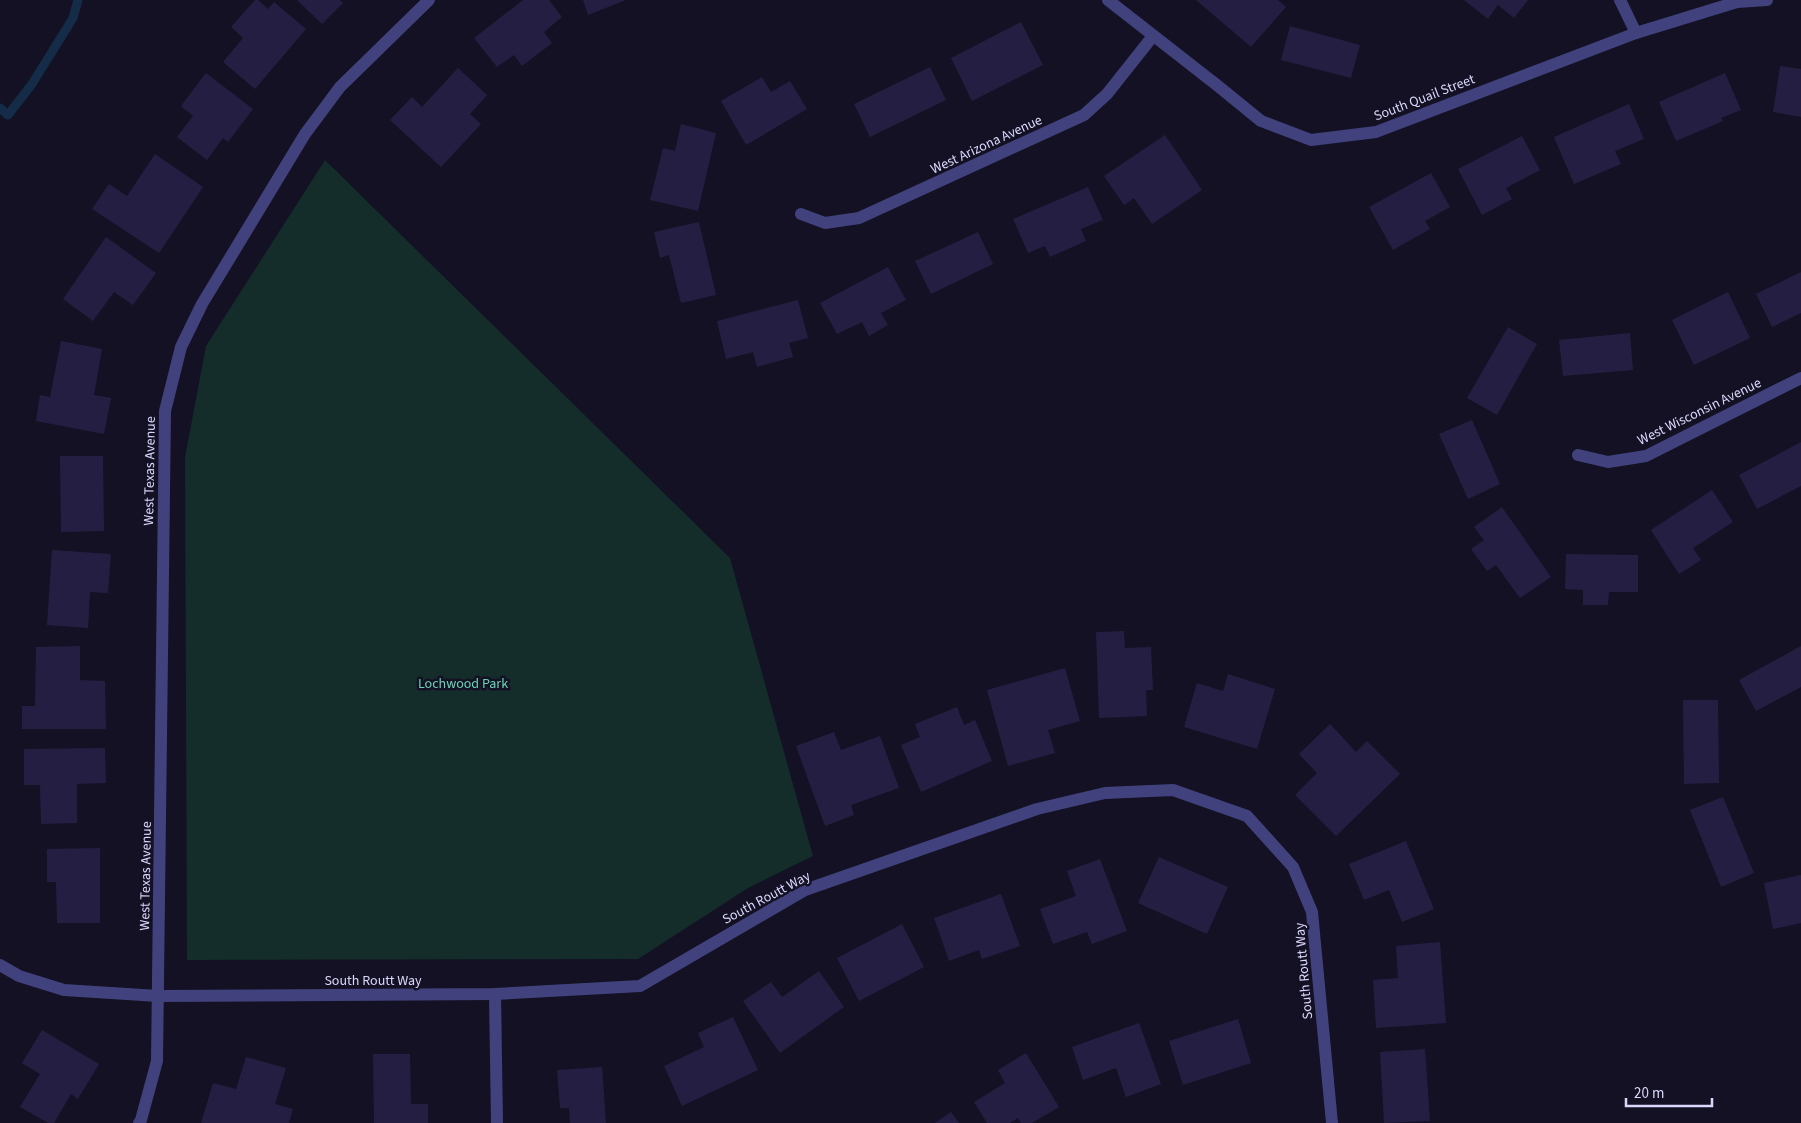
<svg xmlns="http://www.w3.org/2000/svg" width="1801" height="1123" font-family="'Source Sans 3',sans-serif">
	<rect width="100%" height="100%" fill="#131123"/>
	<path fill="#142c2a" d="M325 160 730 558 813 856 748 888 638 959 187 960 185 457 206 346Z"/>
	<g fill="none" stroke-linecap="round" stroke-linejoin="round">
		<path stroke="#152c49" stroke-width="9" d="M0 108 8 115 32 84 73 18 78 0"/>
	</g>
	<g fill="#241f42">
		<path d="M255 0H258L268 9 274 2 306 29 255 89 223 62 243 38 231 27Z"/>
		<path d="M297 0H340L343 3 322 24Z"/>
		<path d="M523 0H549L562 17 544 32 552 43 522 66 514 55 497 67 474 38Z"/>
		<path d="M583 0H626L588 15Z"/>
		<path d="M1196 0H1278L1286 7 1251 47Z"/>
		<path d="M1464 0H1528L1514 18 1498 5 1488 19Z"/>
		<path d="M1021 22 1043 65 972 101 951 58Z"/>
		<path d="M1290 26 1360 45 1351 78 1281 60Z"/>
		<path d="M1780 66 1801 69V117L1773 112Z"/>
		<path d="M930 67 946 100 870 137 854 104Z"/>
		<path d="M458 68 487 95 470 114 481 124 441 167 390 120 412 97 422 107Z"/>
		<path d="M206 73 253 109 228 142 223 138 207 160 177 137 193 116 181 106Z"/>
		<path d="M1725 73 1741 110 1721 118 1723 121 1676 141 1659 102Z"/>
		<path d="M762 77 771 92 790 81 807 109 746 145 721 101Z"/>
		<path d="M1629 104 1644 139 1615 151 1621 164 1574 184 1554 137Z"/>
		<path d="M681 124 716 133 698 211 650 200 663 148 675 151Z"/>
		<path d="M1165 135 1202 190 1152 224 1134 198 1124 205 1104 176Z"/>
		<path d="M1522 136 1540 170 1506 188 1512 199 1482 215 1458 169Z"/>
		<path d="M155 154 203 187 159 253 92 209 109 184 127 196Z"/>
		<path d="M1431 173 1450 207 1425 221 1430 229 1393 250 1369 207Z"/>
		<path d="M1088 187 1103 220 1081 229 1086 241 1050 257 1045 246 1028 253 1013 219Z"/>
		<path d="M699 222 716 295 681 303 669 255 660 258 654 232Z"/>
		<path d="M978 232 993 264 931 294 915 261Z"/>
		<path d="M106 237 156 273 133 305 114 292 93 321 63 299Z"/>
		<path d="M888 267 906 300 881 313 888 325 869 336 862 322 837 334 820 303Z"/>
		<path d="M1801 272V313L1772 327 1756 294Z"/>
		<path d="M1728 292 1750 338 1694 365 1672 320Z"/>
		<path d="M798 300 808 338 789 343 793 357 757 367 753 352 726 359 717 321Z"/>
		<path d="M1508 327 1537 344 1497 415 1467 398Z"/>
		<path d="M1630 333 1633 370 1563 376 1559 340Z"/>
		<path d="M61 341 102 349 94 395 111 398 104 434 36 421 40 395 50 397Z"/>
		<path d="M1472 420 1500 484 1468 499 1439 434Z"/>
		<path d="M1801 442V486L1757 509 1739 475Z"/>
		<path d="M60 456H103L104 531 61 532Z"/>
		<path d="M1712 490 1733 522 1693 548 1701 560 1679 574 1651 530Z"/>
		<path d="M1502 507 1551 577 1520 598 1496 565 1487 571 1471 549 1484 540 1474 527Z"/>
		<path d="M52 550 111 554 108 593 90 592 88 628 47 625Z"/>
		<path d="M1566 554 1638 555V592H1609L1608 605H1583V590L1565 589Z"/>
		<path d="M1124 631 1125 648 1151 647 1153 690H1146L1147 716 1099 718 1096 632Z"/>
		<path d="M80 646V680L105 681 106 729H22V706H35L36 647Z"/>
		<path d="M1801 646V687L1756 711 1739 680Z"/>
		<path d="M1065 668 1080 721 1048 730 1055 753 1008 766 987 690Z"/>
		<path d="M1228 674 1275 689 1257 749 1184 727 1197 683 1223 691Z"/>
		<path d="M1683 700H1718L1719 783 1684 784Z"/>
		<path d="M957 707 964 725 975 720 992 761 921 792 901 745 920 737 915 724Z"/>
		<path d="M1330 724 1356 752 1367 741 1400 774 1336 836 1295 795 1317 773 1299 754Z"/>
		<path d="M834 732 841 750 880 736 899 788 851 805 854 815 825 826 796 746Z"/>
		<path d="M105 748 106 783 77 784V823L41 824 40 785H24V749Z"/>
		<path d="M1723 797 1754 873 1721 887 1690 810Z"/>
		<path d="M1406 841 1434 909 1402 922 1389 890 1364 900 1349 864Z"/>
		<path d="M100 848V923H57L56 882H47V849Z"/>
		<path d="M1159 857 1228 887 1207 934 1138 903Z"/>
		<path d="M1100 859 1127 931 1092 944 1087 932 1053 944 1040 909 1076 896 1067 871Z"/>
		<path d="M1801 875V923L1773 929 1764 883Z"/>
		<path d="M1001 894 1020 946 982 959 979 950 949 961 934 918Z"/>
		<path d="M902 924 924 967 859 1001 837 958Z"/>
		<path d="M1440 942 1446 1023 1376 1028 1373 980 1398 978 1396 946Z"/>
		<path d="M819 971 844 1007 780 1053 743 1001 771 982 782 997Z"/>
		<path d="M733 1017 758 1070 682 1106 664 1066 704 1047 698 1033Z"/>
		<path d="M1238 1019 1251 1063 1183 1085 1169 1041Z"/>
		<path d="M1139 1023 1161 1084 1126 1097 1116 1068 1083 1080 1072 1047Z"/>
		<path d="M42 1030 99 1064 78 1099 71 1094 54 1123H48L20 1107 40 1074 22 1063Z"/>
		<path d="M1425 1049 1430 1121 1384 1123 1380 1052Z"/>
		<path d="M1026 1053 1059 1107 1032 1123H1021L1018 1118 1010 1123H987L974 1102 1005 1083 998 1070Z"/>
		<path d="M373 1054H410L411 1104H428V1123H374Z"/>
		<path d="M246 1057 286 1068 275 1104 293 1109 289 1123H201L213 1083 236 1089Z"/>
		<path d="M602 1067 606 1123H570L569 1108H560L557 1070Z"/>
		<path d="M951 1112 959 1123H935Z"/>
	</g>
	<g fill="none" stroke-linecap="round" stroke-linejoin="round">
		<g stroke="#41427d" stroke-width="12">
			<path d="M1108 0 1218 86 1261 121 1311 140 1376 132 1636 33 1737 2 1767 0"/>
			<path d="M1620 0 1636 33"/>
			<path d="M801 214 825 223 859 218 1084 115 1107 94 1153 36"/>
			<path d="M1578 455 1608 462 1646 456 1801 378"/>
			<path d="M0 965 19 976 64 990 158 996 495 994 640 986 805 890 1037 809 1105 793 1173 790 1247 816 1293 867 1312 912 1332 1123"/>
			<path d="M495 994 497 1123"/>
			<path d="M139 1123 141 1120 157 1061 165 411 181 347 202 304 305 134 340 87 429 0"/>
		</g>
	</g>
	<g text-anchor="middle" stroke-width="5" stroke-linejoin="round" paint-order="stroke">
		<g font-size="14" fill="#d9d7fb" stroke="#131123">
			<text transform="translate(1424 97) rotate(-21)" y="5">South Quail Street</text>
			<text transform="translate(986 144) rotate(-25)" y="5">West Arizona Avenue</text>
			<text transform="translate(1699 411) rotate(-26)" y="5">West Wisconsin Avenue</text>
			<text transform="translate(149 471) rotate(-89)" y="5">West Texas Avenue</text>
			<text transform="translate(145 876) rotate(-89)" y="5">West Texas Avenue</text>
			<text transform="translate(766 897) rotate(-28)" y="5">South Routt Way</text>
			<text transform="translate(1303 971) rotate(-95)" y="5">South Routt Way</text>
			<text x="373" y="985">South Routt Way</text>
		</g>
		<g font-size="14" fill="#6ad3b3" stroke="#131123">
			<text x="463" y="688">Lochwood Park</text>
		</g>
	</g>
	<path d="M1626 1098v8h86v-8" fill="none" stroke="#d9d7fb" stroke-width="2.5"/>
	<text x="1634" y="1098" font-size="15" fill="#d9d7fb" stroke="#131123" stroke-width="4" paint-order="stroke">20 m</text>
</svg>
